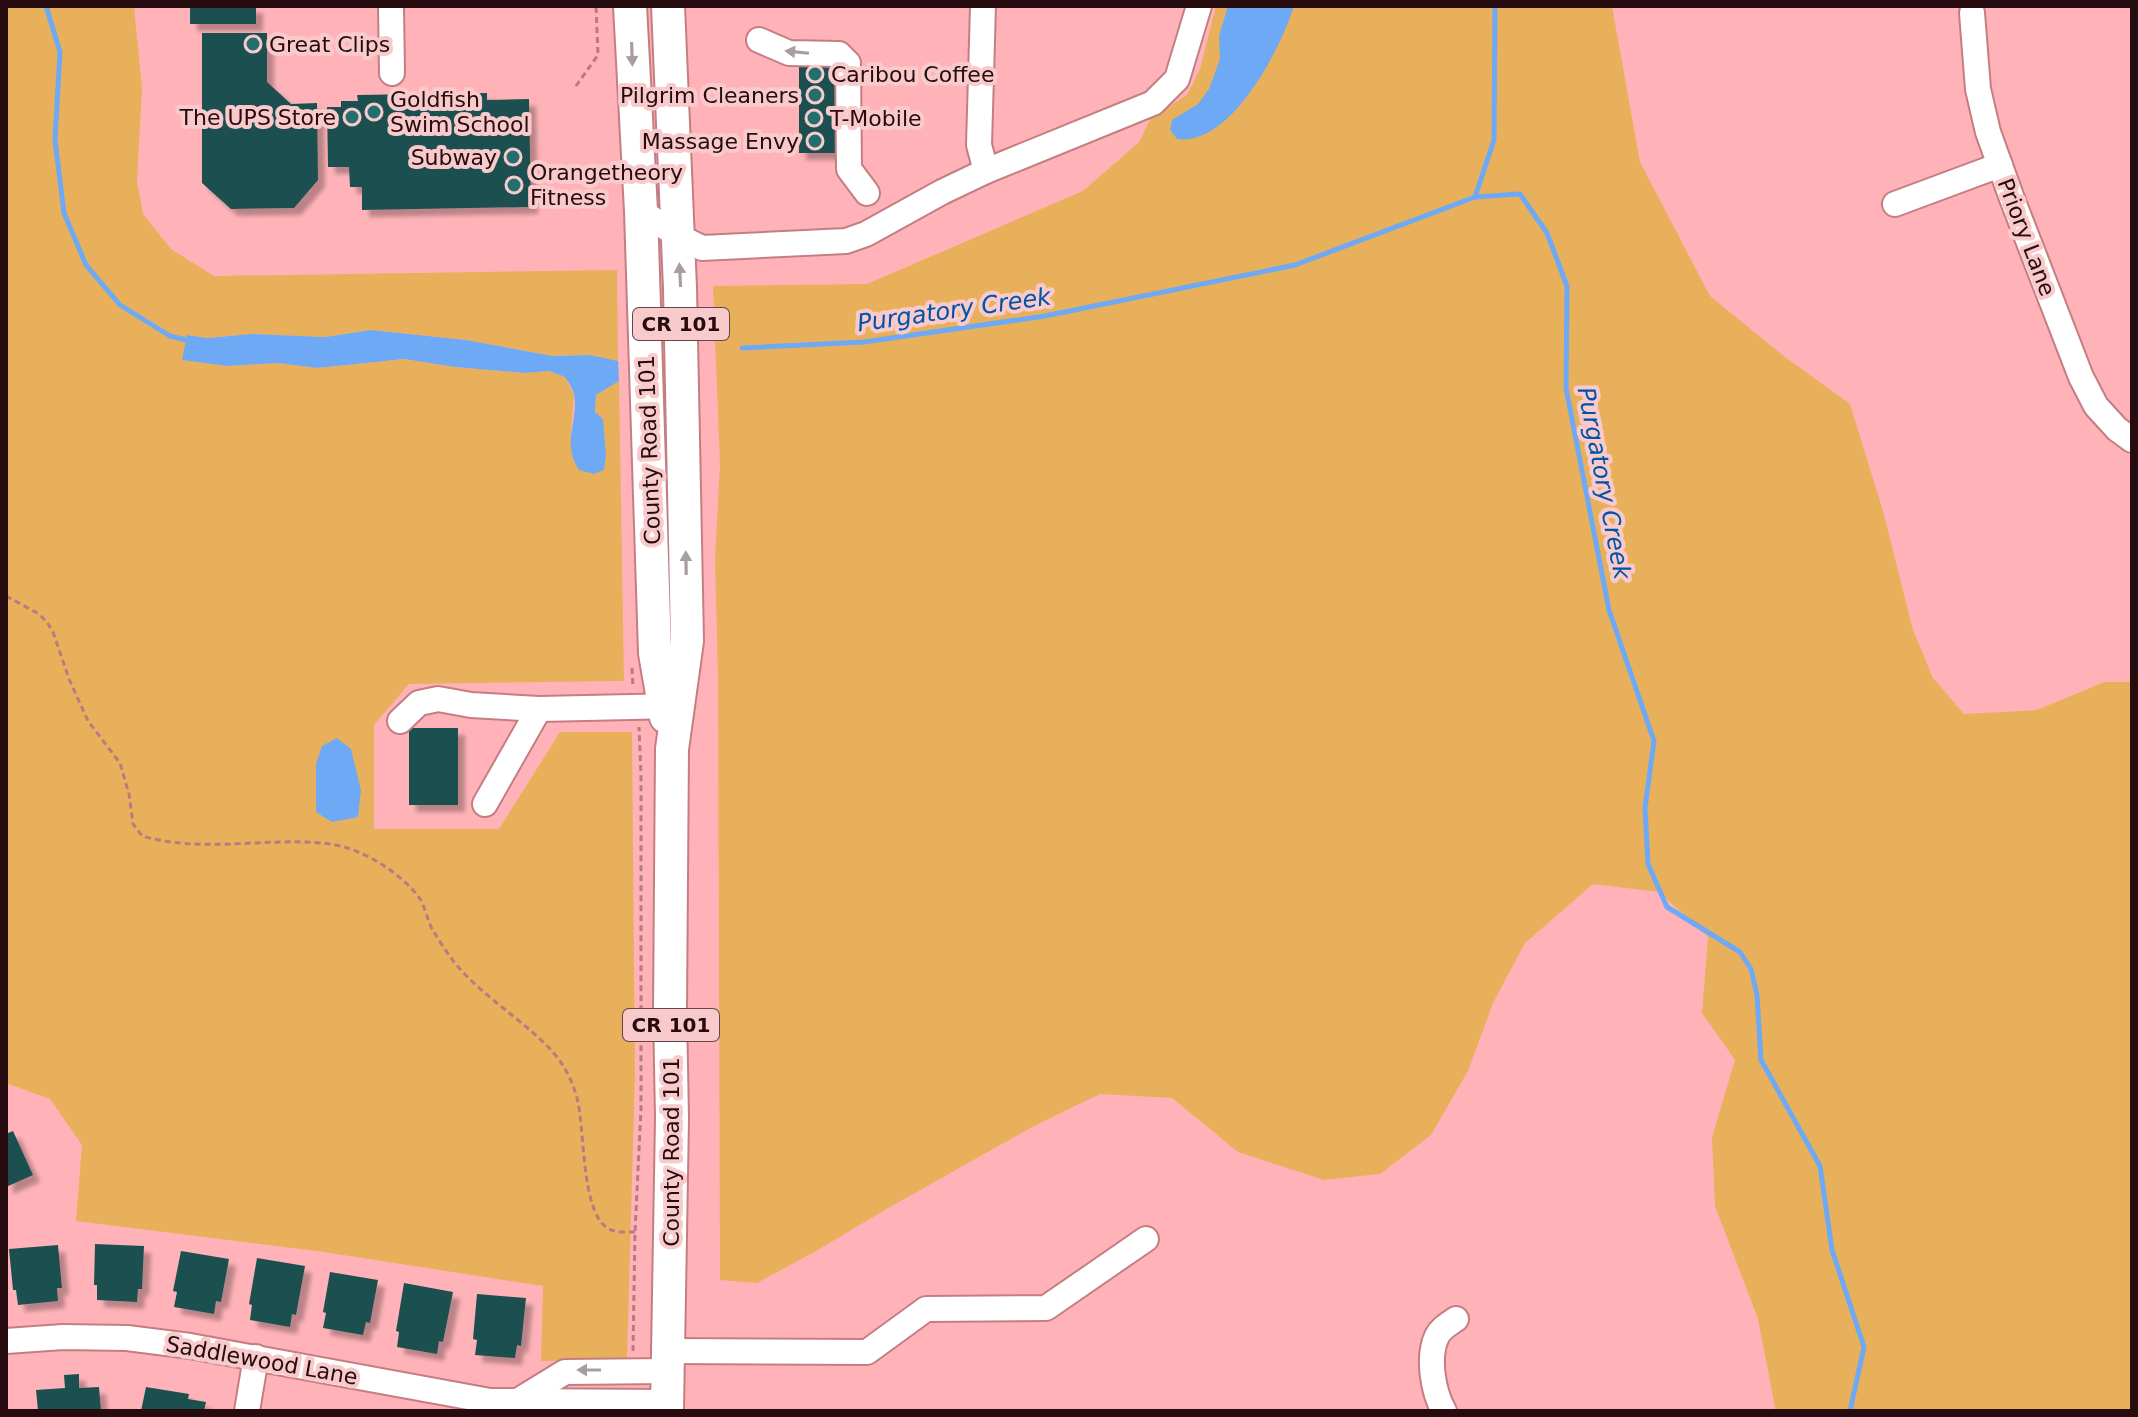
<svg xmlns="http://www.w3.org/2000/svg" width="2138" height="1417" font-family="'DejaVu Sans',sans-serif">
	<defs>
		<filter id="shadow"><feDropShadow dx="7" dy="7" stdDeviation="2" flood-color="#0004"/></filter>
	</defs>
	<rect width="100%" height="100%" fill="#ffb3b8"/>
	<g fill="#e9b05b">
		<path d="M6 6H134L142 88 137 181 143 214 171 249 214 276 617 270 618 361 590 355 553 356 466 340 371 330 325 337 251 334 207 338 188 335 183 360 227 366 278 363 317 368 404 359 455 367 525 373 549 371 565 377 574 394 571 433 595 412 596 395 619 381 624 681 409 684 374 725V829H499L560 732H632L635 1075 627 1358 620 1361H541L543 1286 317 1251 76 1221 82 1145 50 1099 6 1083Z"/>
		<path d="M1216 6H1612L1640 162 1710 296 1785 357 1850 404 1883 511 1913 630 1933 678 1964 714 2037 710 2104 682H2132V1411H1774L1775 1407 1758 1319 1715 1206 1712 1137 1735 1060 1702 1013 1708 937 1659 892 1593 884 1525 943 1493 1003 1468 1071 1431 1135 1380 1174 1324 1180 1238 1152 1172 1098 1100 1094 1036 1125 890 1207 816 1251 757 1283 720 1280 718 676 715 559 720 465 713 286 867 284 1083 191 1139 142 1151 118 1187 95 1200 69Z"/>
	</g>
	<g fill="#6ea9f6">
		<path d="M1228 6H1294C1281 48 1231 147 1177 139L1170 130 1172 120 1198 104 1209 89 1220 59 1219 36Z"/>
		<path d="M371 330 466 340 553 356 590 355 618 361 619 381 596 395 595 412 603 419 606 455 604 470 594 474 579 470C561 442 579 422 574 394 573 389 568 382 565 377L549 371 525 373 455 367 404 359 317 368 278 363 227 366 182 360 187 335 207 338 251 334 325 337Z"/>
		<path d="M337 738 351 749 361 790 358 817 332 822 316 812V764L322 746Z"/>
	</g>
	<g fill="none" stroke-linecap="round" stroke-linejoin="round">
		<g stroke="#6ea9f6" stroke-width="5">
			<path d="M46 6 60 52 55 140 64 213 86 265 120 305 170 336 190 341"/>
			<path d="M1475 197 1494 140 1495 6"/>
			<path d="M742 348 864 342 1045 316 1295 265 1475 197 1520 194 1547 233 1567 286 1566 388 1609 610 1654 741 1645 808 1648 864 1667 907 1740 952 1751 969 1757 995 1761 1060 1820 1166 1832 1250 1864 1347 1850 1411"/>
		</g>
	</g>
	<g fill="#1e5050" filter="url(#shadow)">
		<rect x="190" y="6" width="66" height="18"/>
		<path d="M202 33H267V82L291 104 317 103 318 180 294 208 231 209 202 183Z"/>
		<path d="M799 61H837L838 153H799Z"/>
		<path d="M487 93V100L529 99 531 207 362 210V187H350L349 167H328L327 107H341V101H358L357 95Z"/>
		<rect x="409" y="728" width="49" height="77"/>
		<path d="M13 1131 33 1175 6 1187V1134Z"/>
		<path d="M95 1244 144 1246 142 1289H138L137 1302 97 1300V1285H94Z"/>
		<path d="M58 1245 62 1288H57L58 1301 18 1305 16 1290H13L9 1249Z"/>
		<path d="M181 1251 229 1259 221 1302 216 1301 214 1314 174 1307 177 1292 173 1291Z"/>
		<path d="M257 1258 305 1266 296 1315 292 1314 290 1327 250 1320 252 1305 249 1304Z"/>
		<path d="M330 1272 378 1280 370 1323 366 1322 363 1335 323 1328 326 1313 323 1312Z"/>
		<path d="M404 1283 453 1292 443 1342 439 1341 437 1354 397 1347 399 1332 396 1331Z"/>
		<path d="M477 1294 526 1298 521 1346 517 1345 515 1358 475 1355 477 1340 473 1339Z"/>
		<path d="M79 1374V1388L99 1387 101 1411H38L36 1390 65 1388 64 1375Z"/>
		<path d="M146 1387 189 1394 188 1399 206 1402 204 1411H141Z"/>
	</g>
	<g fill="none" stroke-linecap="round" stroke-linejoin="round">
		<g stroke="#c47e82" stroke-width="28">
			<g id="minor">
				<path d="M391 6 392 73"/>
				<path d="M983 6 979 145 986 171"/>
				<path d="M1972 13 1978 89 1988 132 2011 196 2081 377 2096 406 2117 429 2132 440"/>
				<path d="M759 40 789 53 839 54 848 63 849 169 867 193"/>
				<path d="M1895 204 2000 165"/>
				<path d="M641 211 678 236 702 248 846 241 866 234 942 192 986 171 1153 103 1177 79 1199 6"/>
				<path d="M539 709 678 706"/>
				<path d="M400 721 419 703 438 699 471 705 539 709 485 804"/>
				<path d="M6 1341 63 1337 127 1338 190 1346 490 1401 667 1402"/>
				<path d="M668 1351 867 1352 926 1309 1046 1308 1146 1239"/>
				<path d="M516 1402 565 1372 667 1371"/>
				<path d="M247 1411 256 1357"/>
				<path d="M1444 1411C1433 1392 1427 1357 1437 1336 1441 1328 1449 1324 1456 1319"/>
			</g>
		</g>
		<g stroke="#c47e82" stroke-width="36">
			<g id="major">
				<path d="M630 6 641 211 655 653 666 717"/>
				<path d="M667 1411 672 1118 670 1011 672 749 687 641 680 288 668 6"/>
			</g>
		</g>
		<g stroke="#b77b80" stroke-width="3" stroke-dasharray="6 4" stroke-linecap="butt">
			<path d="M576 86 598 55 596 6"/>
			<path d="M6 596 39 614 47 622 53 632 69 679 88 721 120 763 129 794 133 824 142 836C203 854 269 836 330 844 361 848 398 871 418 896 425 905 427 919 432 929 440 942 450 958 460 969 488 1000 524 1021 551 1050 564 1064 572 1080 577 1098 585 1128 581 1209 606 1227 613 1233 626 1232 635 1232"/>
			<path d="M632 668 633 688"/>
			<path d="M633 1351 635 1232 641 1109V775L639 727"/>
		</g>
		<use href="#minor" stroke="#fff" stroke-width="24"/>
		<use href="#major" stroke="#fff" stroke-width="32"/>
	</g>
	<defs><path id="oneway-solid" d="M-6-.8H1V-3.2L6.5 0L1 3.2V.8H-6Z" transform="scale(2)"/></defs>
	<g fill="#a89e9f">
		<use href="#oneway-solid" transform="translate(797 52) rotate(-174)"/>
		<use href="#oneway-solid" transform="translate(632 54) rotate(88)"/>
		<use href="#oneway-solid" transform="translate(680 275) rotate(-93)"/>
		<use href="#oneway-solid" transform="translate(686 563) rotate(-91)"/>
		<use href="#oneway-solid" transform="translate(589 1370) rotate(-180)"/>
	</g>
	<g fill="#236f6f" stroke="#f8cacc" stroke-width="3">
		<circle cx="253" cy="44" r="8"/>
		<circle cx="815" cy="74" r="8"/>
		<circle cx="815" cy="95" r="8"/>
		<circle cx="374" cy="112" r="8"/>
		<circle cx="352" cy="117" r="8"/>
		<circle cx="814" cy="118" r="8"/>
		<circle cx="815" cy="141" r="8"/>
		<circle cx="513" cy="157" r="8"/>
		<circle cx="514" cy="185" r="8"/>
	</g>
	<g text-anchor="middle" stroke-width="8" stroke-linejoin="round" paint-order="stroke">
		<g fill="#f8cacc" stroke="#654548" stroke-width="2">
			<rect x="633" y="308" width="96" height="32" rx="6"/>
			<rect x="623" y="1009" width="96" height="32" rx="6"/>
		</g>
		<g font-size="20" font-weight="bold" fill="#260c0f">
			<text x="681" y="331">CR 101</text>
			<text x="671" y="1032">CR 101</text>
		</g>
		<g font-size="22" fill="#260c0f" stroke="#f8cacc" text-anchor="start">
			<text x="269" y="52">Great Clips</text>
			<text x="831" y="82">Caribou Coffee</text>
			<text x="799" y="103" text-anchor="end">Pilgrim Cleaners</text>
			<text x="390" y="107">Goldfish<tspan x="390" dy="25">Swim School</tspan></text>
			<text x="336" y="125" text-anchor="end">The UPS Store</text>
			<text x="830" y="126">T-Mobile</text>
			<text x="799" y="149" text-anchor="end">Massage Envy</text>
			<text x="497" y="165" text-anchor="end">Subway</text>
			<text x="530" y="180">Orangetheory<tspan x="530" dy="25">Fitness</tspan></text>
		</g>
		<g font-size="22" fill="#260c0f" stroke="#f8cacc">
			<text transform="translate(2027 237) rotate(69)" y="8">Priory Lane</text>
			<text transform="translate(649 450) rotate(-92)" y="8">County Road 101</text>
			<text transform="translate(671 1152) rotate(-90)" y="8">County Road 101</text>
			<text transform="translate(262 1360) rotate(10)" y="8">Saddlewood Lane</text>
		</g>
		<g font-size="24" font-style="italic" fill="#0054a8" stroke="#f8cacc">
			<text transform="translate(954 310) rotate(-8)" y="8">Purgatory Creek</text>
			<text transform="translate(1604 483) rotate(79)" y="8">Purgatory Creek</text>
		</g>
	</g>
	<rect width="2138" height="1417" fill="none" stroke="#260c0f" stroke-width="16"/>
</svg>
